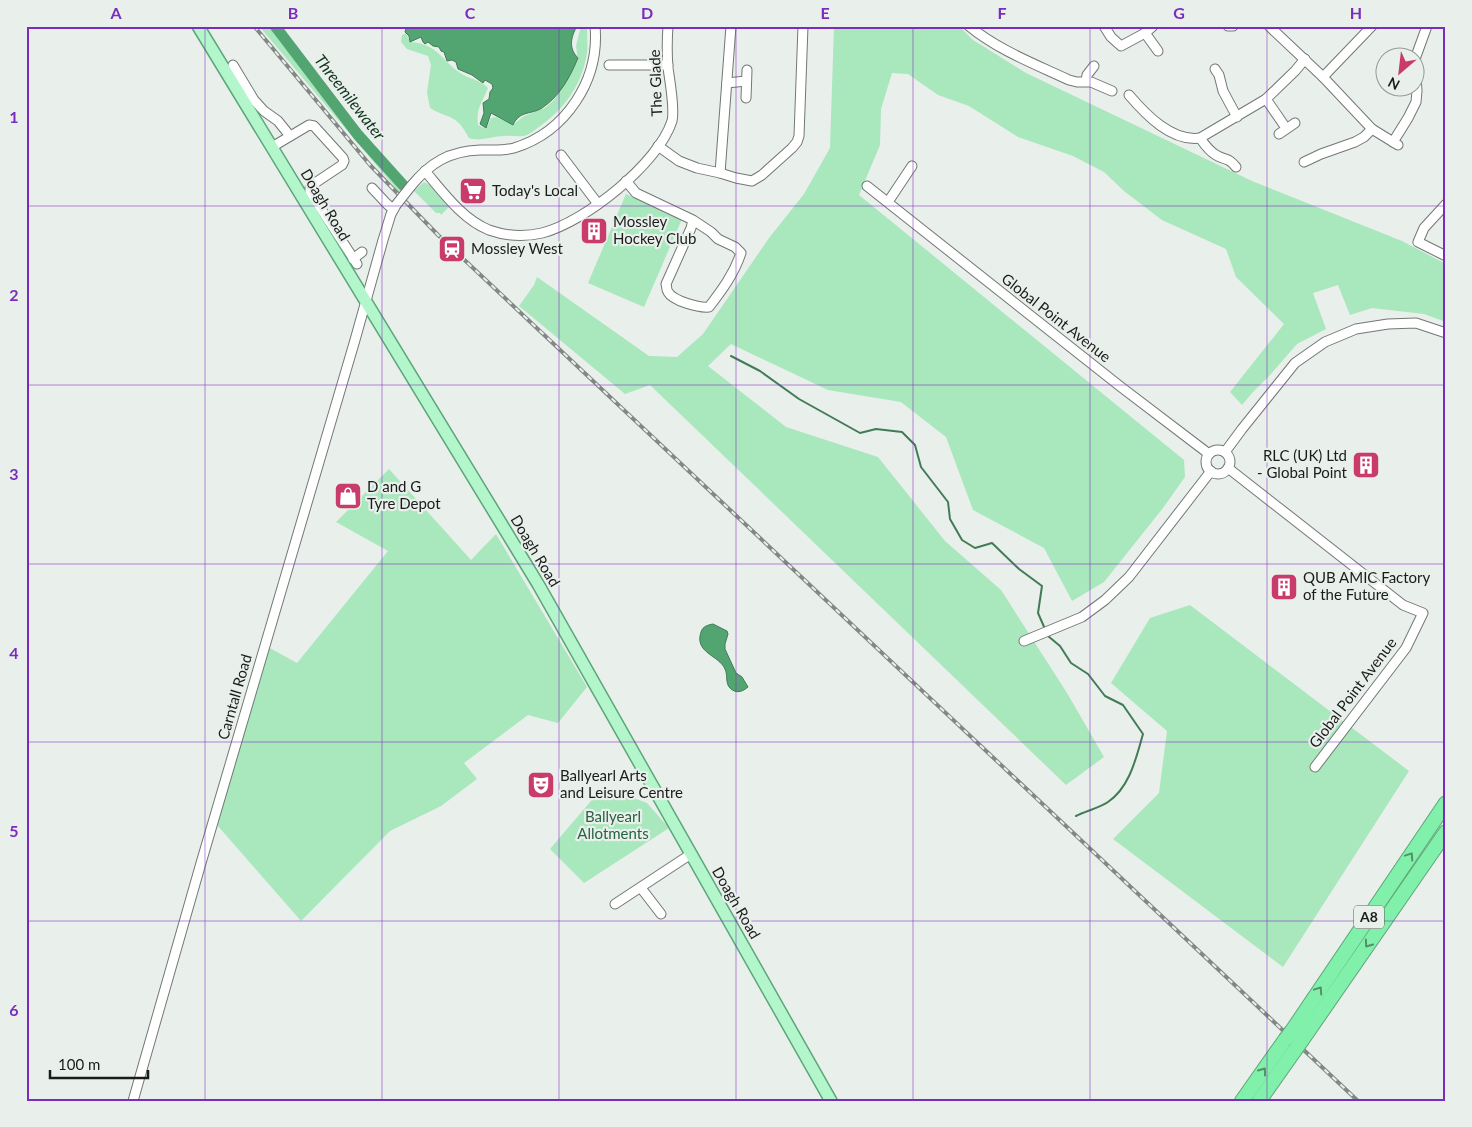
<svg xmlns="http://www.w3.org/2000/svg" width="1472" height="1127" font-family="Lato,sans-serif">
	<rect width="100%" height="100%" fill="#e9efeb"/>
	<g fill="#a9e7bd">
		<path d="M259 26H274L406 183 399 192Z"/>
		<path d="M581 26H587C587 35 588 45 587 53 582 84 565 109 540 126 536 129 531 133 527 135 520 138 511 135 504 136 492 136 481 142 469 138 456 113 450 120 430 108L427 92 431 65 428 56 407 49 401 42 402 35 406 33 410 42C438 44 440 59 460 73 469 79 481 80 488 88 482 104 476 107 478 125L486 129 491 118 496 117 513 125 524 116 545 108 554 100 578 60 576 46Z"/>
		<path d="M834 26H959L973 40 1026 73 1252 181 1402 241 1446 264V322L1424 314 1372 308 1350 315 1338 285 1313 293 1326 329 1297 344 1270 375 1253 392 1242 405 1230 392 1284 324 1236 277 1226 249 1162 220 1124 191 1104 172 1073 156 1018 137 969 106 938 95 908 74 892 73 881 109 880 145 859 195 1184 460 1185 477 1163 508 1104 582 1072 601 1044 548 973 510 946 437 901 402 828 390 731 344 708 366 786 427 878 457 945 541 1001 590 1067 693 1104 757 1066 785 650 385 625 394 519 306 534 285 537 277 649 356 677 357 703 334 769 238 804 194 830 148Z"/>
		<path d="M424 182 432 186 449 207 441 215 440 213H436L414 191Z"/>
		<path d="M626 194 682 219 644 307 588 283Z"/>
		<path d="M389 469 471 560 496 534 587 687 558 723 528 715 464 763 477 779 441 806 390 831 301 921 217 825 268 647 297 663 388 551 336 522Z"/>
		<path d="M1190 605 1409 771 1283 967 1113 839 1159 793 1167 731 1111 683 1150 618Z"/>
		<path d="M615 791 647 803 669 828 584 883 550 849 597 794Z"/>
	</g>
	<g fill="#52a571" stroke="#417c57">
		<path d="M405 26H577C571 37 568 48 578 58 570 77 560 96 542 108 531 115 520 110 513 125L491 113 486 128 480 124 484 113 483 103 489 99 490 92 493 88 492 84 485 80 483 83 472 75 458 69 456 62 452 60 447 61 444 52 441 51 439 47 433 46 428 42 425 44 423 42 421 37 410 42 409 36 405 32 406 28Z"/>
		<path d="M713 624 727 631 728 634 725 644V649L736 673 742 677 748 687C742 692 736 694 730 688 725 683 728 675 725 669 719 655 694 653 701 632 703 626 708 625 713 624Z"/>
	</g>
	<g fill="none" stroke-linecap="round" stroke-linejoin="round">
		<g stroke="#417c57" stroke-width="2">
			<path d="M731 356 760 371 799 399 860 433 876 429 902 432 915 445 921 467 948 502 950 519 962 540 975 548 992 543 1019 569 1042 586 1038 613 1045 629"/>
			<path d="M1048 636 1060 646 1071 663 1088 674 1105 696 1123 705 1143 734C1136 758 1130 787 1108 802 1099 808 1086 811 1076 816"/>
		</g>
		<path stroke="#52a571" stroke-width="11" d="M275 26 358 135 403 185"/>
		<g stroke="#727874" stroke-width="11">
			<g id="minor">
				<path d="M969 26C998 50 1035 64 1069 80L1077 82H1091L1112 91"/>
				<path d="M1104 26 1111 37 1121 46 1145 33 1153 26"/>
				<path d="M1228 26H1233"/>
				<path d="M1269 26 1323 77 1372 129 1398 145"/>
				<path d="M1145 33 1158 51"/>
				<path d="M233 65 254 100 264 111 278 121 290 136"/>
				<path d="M609 65H668"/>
				<path d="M1215 69 1219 75 1223 91 1237 117"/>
				<path d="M1323 77 1372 26"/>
				<path d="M1086 81 1087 75 1094 66"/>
				<path d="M727 83 746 81"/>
				<path d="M1129 95C1146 115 1172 142 1200 138L1266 99 1295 71 1305 59"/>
				<path d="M746 98 747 70"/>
				<path d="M1266 99 1286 128"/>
				<path d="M1279 134 1295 123"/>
				<path d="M1200 138C1205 145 1209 151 1216 155 1226 161 1228 157 1236 167"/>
				<path d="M1393 142 1408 118 1416 102 1417 91 1415 59 1427 26"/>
				<path d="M658 146 679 161 697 168 720 173 736 178 752 181 762 175 792 148 797 142 799 136 803 26"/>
				<path d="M272 147 309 125 314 126 343 158 344 161 342 165 312 185 310 188V192L357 264"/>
				<path d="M561 155 598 204"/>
				<path d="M1304 162 1321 154 1355 142 1364 137 1372 129"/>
				<path d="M425 171C443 192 462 219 489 230 506 236 525 237 542 233 585 222 658 164 672 121 675 109 670 82 668 68 667 55 667 40 668 26"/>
				<path d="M720 173 731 26"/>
				<path d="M626 181 636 193 693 220 711 232 718 239 735 247 741 253C734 274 722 290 709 307 699 308 673 301 668 292 666 289 667 286 666 284L691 228 693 220"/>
				<path d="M411 186C430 163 449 151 480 150 491 150 503 151 514 148 566 132 600 80 595 26"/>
				<path d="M867 186 1121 387 1209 454"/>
				<path d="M372 188 387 204 393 209"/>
				<path d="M888 202 912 166"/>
				<path d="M1446 204 1424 228 1418 242 1446 256"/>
				<path d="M353 259 362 252"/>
				<circle cx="1218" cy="462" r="12"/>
				<path d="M1225 452 1242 429 1295 363 1325 342 1356 329 1388 324 1416 323 1446 333"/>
				<path d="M1228 468 1403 605 1423 613 1406 648 1315 767"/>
				<path d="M1024 641 1082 617 1105 600 1129 577 1211 471"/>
				<path d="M641 888 661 914"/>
				<path d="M615 904 691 854"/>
				<path d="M133 1101 201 863 355 340 383 240 391 214 396 205"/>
			</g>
		</g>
		<g stroke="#5da678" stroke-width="14">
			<path id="major" d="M198 26 538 584 831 1101"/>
		</g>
		<g stroke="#5da678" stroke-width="16">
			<g id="highway">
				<path d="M1292 1031 1446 803"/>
				<path d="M1302 1040 1446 832"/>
				<path d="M1242 1101 1285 1040"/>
				<path d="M1259 1101 1295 1050"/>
			</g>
		</g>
		<use href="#minor" stroke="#fff" stroke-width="9"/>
		<use href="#major" stroke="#b3f6cc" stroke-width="11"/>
		<use href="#highway" stroke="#81f0aa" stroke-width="14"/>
		<g stroke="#848885" stroke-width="4">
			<path id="rail" d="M254 26 370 165 438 235 1358 1101"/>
		</g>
		<use href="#rail" stroke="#e9efeb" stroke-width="2" stroke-dasharray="5.5" stroke-linecap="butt"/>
		<g stroke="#727874" stroke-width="11" stroke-linecap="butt">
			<path id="minor-bridge" d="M396 205 411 186"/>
		</g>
		<g stroke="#5da678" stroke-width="16" stroke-linecap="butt">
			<g id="highway-bridge">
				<path d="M1285 1040 1292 1031"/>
				<path d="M1295 1050 1302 1040"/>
			</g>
		</g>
		<use href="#minor-bridge" stroke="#fff" stroke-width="9"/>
		<use href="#highway-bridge" stroke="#81f0aa" stroke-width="14"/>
	</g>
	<defs><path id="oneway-chevron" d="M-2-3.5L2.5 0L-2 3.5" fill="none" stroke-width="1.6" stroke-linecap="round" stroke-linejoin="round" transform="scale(1.25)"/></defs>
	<g stroke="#539169">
		<use href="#oneway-chevron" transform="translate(1410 856) rotate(-56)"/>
		<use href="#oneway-chevron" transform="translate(1368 944) rotate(125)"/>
		<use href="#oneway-chevron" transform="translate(1319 990) rotate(-56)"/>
		<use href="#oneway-chevron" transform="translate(1263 1071) rotate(-54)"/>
	</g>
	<path fill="none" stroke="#7b2cbf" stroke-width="1" stroke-opacity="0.55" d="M205 26V1101M382 26V1101M559 26V1101M736 26V1101M913 26V1101M1090 26V1101M1267 26V1101M26 206H1446M26 385H1446M26 564H1446M26 742H1446M26 921H1446"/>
	<defs>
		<g id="supermarket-square" transform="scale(1.4375)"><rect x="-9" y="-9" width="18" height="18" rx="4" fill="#c83b6b" stroke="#e9efeb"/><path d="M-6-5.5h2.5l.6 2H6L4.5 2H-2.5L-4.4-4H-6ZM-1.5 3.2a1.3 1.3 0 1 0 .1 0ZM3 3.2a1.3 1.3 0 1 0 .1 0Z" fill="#fff"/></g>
		<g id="building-square" transform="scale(1.4375)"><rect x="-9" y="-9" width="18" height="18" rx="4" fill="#c83b6b" stroke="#e9efeb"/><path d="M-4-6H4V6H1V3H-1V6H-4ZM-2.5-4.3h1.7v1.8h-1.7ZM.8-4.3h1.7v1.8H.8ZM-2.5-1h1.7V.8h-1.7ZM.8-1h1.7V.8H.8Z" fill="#fff"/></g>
		<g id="station-square" transform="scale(1.4375)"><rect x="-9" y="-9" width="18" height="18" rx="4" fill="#c83b6b" stroke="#e9efeb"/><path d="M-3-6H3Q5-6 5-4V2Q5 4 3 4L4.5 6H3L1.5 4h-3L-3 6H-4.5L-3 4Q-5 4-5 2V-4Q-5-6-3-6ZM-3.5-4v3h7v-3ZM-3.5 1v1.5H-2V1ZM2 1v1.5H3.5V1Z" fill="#fff"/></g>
		<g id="shop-square" transform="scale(1.4375)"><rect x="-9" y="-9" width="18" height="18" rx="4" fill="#c83b6b" stroke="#e9efeb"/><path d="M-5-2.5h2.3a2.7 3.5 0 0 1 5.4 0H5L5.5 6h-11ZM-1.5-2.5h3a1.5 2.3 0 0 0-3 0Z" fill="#fff"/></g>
		<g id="theatre-square" transform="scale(1.4375)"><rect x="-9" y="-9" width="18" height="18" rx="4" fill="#c83b6b" stroke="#e9efeb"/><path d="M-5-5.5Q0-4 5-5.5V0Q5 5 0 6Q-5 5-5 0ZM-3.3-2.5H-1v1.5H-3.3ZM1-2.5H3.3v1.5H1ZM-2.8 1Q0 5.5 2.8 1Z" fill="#fff"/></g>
	</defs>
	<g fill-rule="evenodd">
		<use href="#supermarket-square" x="473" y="191"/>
		<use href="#building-square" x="594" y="231"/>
		<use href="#station-square" x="452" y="249"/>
		<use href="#building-square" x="1366" y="465"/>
		<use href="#shop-square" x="348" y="496"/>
		<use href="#building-square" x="1284" y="587"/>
		<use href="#theatre-square" x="541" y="785"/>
	</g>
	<g text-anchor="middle" stroke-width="4.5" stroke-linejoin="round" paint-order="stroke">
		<rect fill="#e9efeb" stroke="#585b59" stroke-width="1" x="1354" y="905.5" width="30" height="23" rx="4"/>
		<g font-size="14" font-weight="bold" fill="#1a1c1a">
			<text x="1369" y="922">A8</text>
		</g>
		<g font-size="15" fill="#1a1c1a" stroke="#e9efeb">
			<text transform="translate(656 83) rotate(-92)" y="5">The Glade</text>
			<text transform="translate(325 205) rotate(59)" y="5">Doagh Road</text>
			<text transform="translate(1056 318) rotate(38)" y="5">Global Point Avenue</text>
			<text transform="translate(535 551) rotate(59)" y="5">Doagh Road</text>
			<text transform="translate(1353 693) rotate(-53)" y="5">Global Point Avenue</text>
			<text transform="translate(235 697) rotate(-74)" y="5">Carntall Road</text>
			<text transform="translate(736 903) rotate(60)" y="5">Doagh Road</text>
		</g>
		<g font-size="15" fill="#1a1c1a" stroke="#e9efeb" text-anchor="start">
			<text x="492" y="196">Today's Local</text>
			<text x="613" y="227">Mossley<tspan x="613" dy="17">Hockey Club</tspan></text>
			<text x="471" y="254">Mossley West</text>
			<text x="1347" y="461" text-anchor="end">RLC (UK) Ltd<tspan x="1347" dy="17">- Global Point</tspan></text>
			<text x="367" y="492">D and G<tspan x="367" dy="17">Tyre Depot</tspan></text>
			<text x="1303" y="583">QUB AMIC Factory<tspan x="1303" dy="17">of the Future</tspan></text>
			<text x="560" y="781">Ballyearl Arts<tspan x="560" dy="17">and Leisure Centre</tspan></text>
		</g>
		<g font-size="15" fill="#28633f" stroke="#e9efeb">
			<text x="613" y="822">Ballyearl<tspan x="613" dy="17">Allotments</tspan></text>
		</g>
		<g font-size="16" font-style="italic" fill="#10341e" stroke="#e9efeb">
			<text transform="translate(350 97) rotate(52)" y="6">Threemilewater</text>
		</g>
	</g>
	<rect width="1472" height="1127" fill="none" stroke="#e9efeb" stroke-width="55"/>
	<g transform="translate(1400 72) rotate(208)"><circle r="24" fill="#e9efeb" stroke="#969b97"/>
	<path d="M0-4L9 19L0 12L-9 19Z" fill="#c83b6b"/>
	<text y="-8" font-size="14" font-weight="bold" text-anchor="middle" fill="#1a1c1a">N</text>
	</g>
	<path d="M50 1070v8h98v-8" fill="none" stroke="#1a1c1a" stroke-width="2.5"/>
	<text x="58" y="1070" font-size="15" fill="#1a1c1a" stroke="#e9efeb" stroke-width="4" paint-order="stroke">100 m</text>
	<rect x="28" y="28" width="1416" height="1072" fill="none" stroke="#7b2cbf" stroke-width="2"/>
	<g font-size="16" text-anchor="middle" font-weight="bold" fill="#7b2cbf">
		<text x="116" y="19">A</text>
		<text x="293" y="19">B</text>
		<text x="470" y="19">C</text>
		<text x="647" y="19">D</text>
		<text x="825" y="19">E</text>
		<text x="1002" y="19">F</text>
		<text x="1179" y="19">G</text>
		<text x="1356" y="19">H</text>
		<text x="14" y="123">1</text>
		<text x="14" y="301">2</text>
		<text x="14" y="480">3</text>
		<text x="14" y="659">4</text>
		<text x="14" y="837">5</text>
		<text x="14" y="1016">6</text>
	</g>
</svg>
